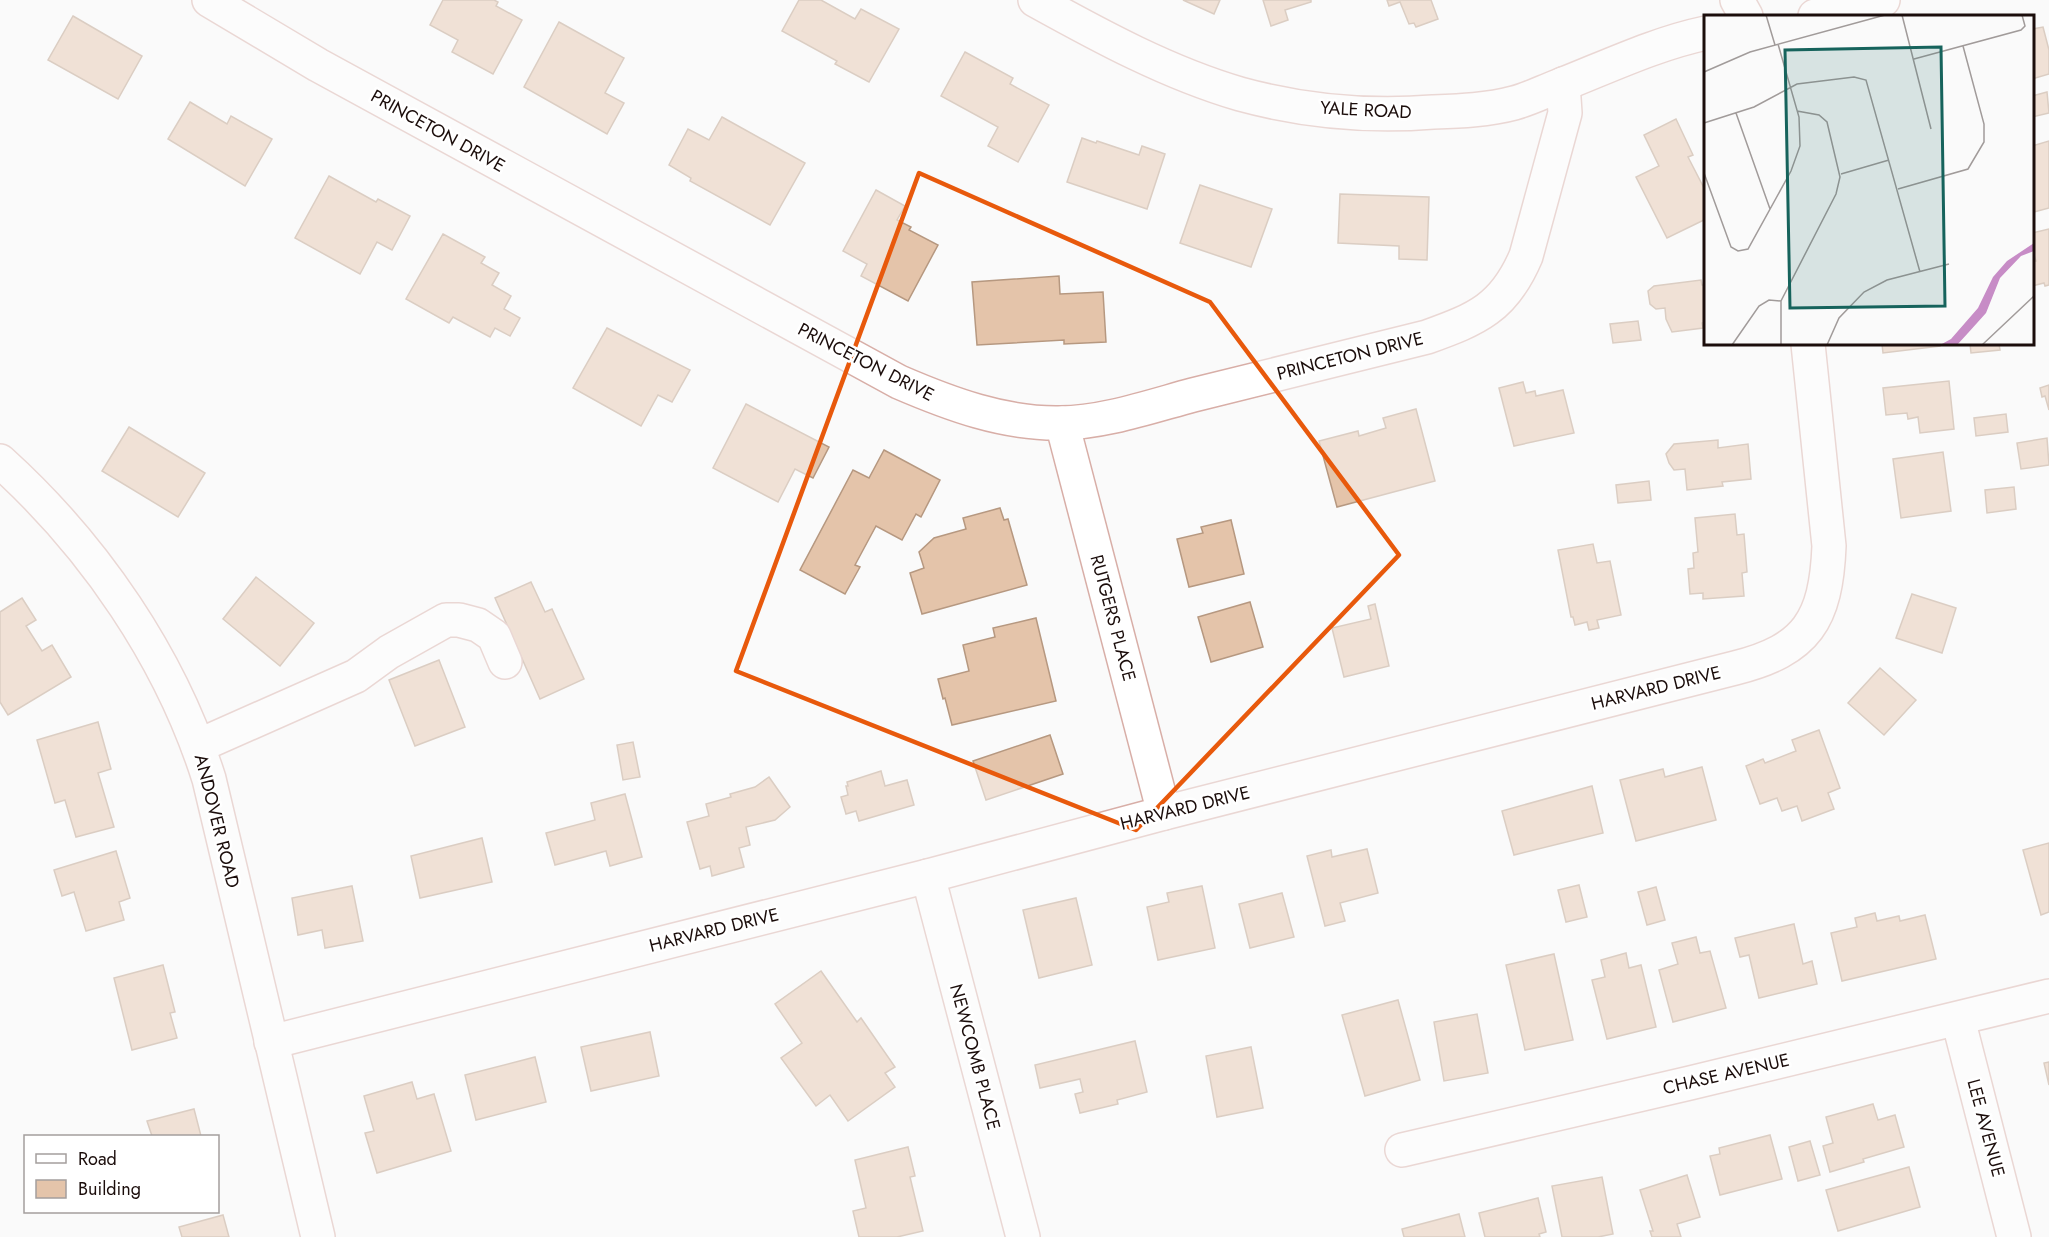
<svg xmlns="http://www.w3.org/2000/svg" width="2049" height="1237" font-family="Jost,sans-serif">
	<rect width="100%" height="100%" fill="#fafafa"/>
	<g fill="#e4c4aa" stroke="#b69880" stroke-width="1.5">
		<path d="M443 0H494L498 2 496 6 522 20 493 74 452 52 458 40 430 25Z"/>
		<path d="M799 0H821L855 19 861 9 899 29 869 82 835 64 837 61 782 31Z"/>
		<path d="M1183 0H1220L1214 14Z"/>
		<path d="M1263 0H1311V2L1285 10 1288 20 1271 26Z"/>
		<path d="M1387 0H1431L1438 19 1416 27 1414 23 1409 24 1400 2 1389 6Z"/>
		<path d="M73 16 142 56 118 99 48 60Z"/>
		<path d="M559 22 624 58 605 93 624 103 607 134 524 87Z"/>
		<path d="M2043 27 2049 50V74L2032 79V29Z"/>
		<path d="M965 52 1013 78 1010 84 1049 105 1018 162 988 146 998 127 941 96Z"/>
		<path d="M2047 92 2049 113 2032 117V96Z"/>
		<path d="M190 102 227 124 231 116 272 139 245 186 168 139Z"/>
		<path d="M722 117 805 163 770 225 690 181 691 178 669 165 688 129 709 140Z"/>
		<path d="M1676 119 1693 155 1688 157 1706 192V219L1667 238 1636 177 1659 166 1644 135Z"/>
		<path d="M1082 138 1096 143 1097 141 1139 155 1142 146 1165 154 1147 209 1067 182Z"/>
		<path d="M2049 141V208L2034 212 2032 146Z"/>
		<path d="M329 176 376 202 378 199 410 216 392 250 377 242 360 274 295 238Z"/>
		<path d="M1200 185 1272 209 1251 267 1180 243Z"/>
		<path d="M876 190 905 206 897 220 911 227 909 230 938 245 908 301 861 276 867 264 843 251Z"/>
		<path d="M1340 194 1429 197 1427 260 1399 259V246L1338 243Z"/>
		<path d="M2049 229V285L2045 286 2044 283 2032 286V262L2036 261 2032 249V233Z"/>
		<path d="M443 234 485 257 481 263 499 273 492 285 511 296 504 309 520 318 510 336 495 328 490 337 453 317 449 323 406 299Z"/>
		<path d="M1059 276 1060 294 1103 292 1106 342 1064 344V340L977 345 972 282Z"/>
		<path d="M1701 280 1702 285H1706V322L1702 323 1703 328 1672 332 1666 319 1665 308 1656 309 1650 304 1648 291 1654 286Z"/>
		<path d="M1638 321 1641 340 1613 343 1610 324Z"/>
		<path d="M607 328 690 370 672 402 658 395 641 426 573 388Z"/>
		<path d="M1882 344H1940V346L1883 353Z"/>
		<path d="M1970 344H1999L2000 350 1971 353Z"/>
		<path d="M1949 381 1954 429 1920 433 1918 417 1908 419 1907 413 1886 415 1883 388Z"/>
		<path d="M1523 382 1526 393 1535 391 1536 396 1563 390 1574 433 1514 446 1499 388Z"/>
		<path d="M2049 385V410L2045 396 2042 397 2040 388Z"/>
		<path d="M746 404 829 447 813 478 795 469 778 502 713 468Z"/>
		<path d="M1416 409 1435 481 1337 507 1319 441 1358 431 1359 436 1386 428 1383 418Z"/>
		<path d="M2006 414 2008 432 1976 436 1974 418Z"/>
		<path d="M129 427 205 473 178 517 102 471Z"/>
		<path d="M2047 438 2049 465 2021 469 2017 443Z"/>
		<path d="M1718 440V448L1748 444 1751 479 1722 482 1723 486 1687 490 1685 469 1674 470 1669 463 1666 454 1674 444Z"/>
		<path d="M884 450 940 480 921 517 916 514 902 540 876 526 855 565 860 567 845 594 800 570 853 470 869 478Z"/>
		<path d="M1943 452 1951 511 1901 518 1893 459Z"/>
		<path d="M1649 481 1651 500 1618 503 1616 485Z"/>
		<path d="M2014 487 2016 509 1987 513 1985 490Z"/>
		<path d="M1000 508 1004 520 1008 519 1027 585 922 614 910 573 924 568 919 552 934 538 966 529 963 518Z"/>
		<path d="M1735 514 1737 535 1744 534 1747 572 1742 573 1744 596 1703 599V593L1690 594 1688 569 1694 568 1693 553 1698 552 1695 518Z"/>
		<path d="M1231 520 1244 574 1189 587 1177 539 1203 533 1201 527Z"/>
		<path d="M1593 544 1597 563 1610 561 1621 615 1597 620 1599 628 1589 630 1587 622 1575 625 1573 617H1571L1558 550Z"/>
		<path d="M256 577 314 623 280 666 223 619Z"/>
		<path d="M531 582 545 612 552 609 584 679 540 699 495 598Z"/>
		<path d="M1912 594 1956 608 1942 653 1896 638Z"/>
		<path d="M22 598 36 620 26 626 42 651 52 645 71 677 8 715 0 702V612Z"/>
		<path d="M1250 602 1263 647 1211 662 1198 617Z"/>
		<path d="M1375 604 1389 666 1344 677 1332 628 1371 619 1368 606Z"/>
		<path d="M1036 618 1056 701 952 725 945 698 943 699 938 679 969 671 963 645 995 637 993 628Z"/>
		<path d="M439 660 465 727 415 746 389 680Z"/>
		<path d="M1880 668 1916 700 1884 735 1848 703Z"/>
		<path d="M98 722 111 769 98 773 114 827 76 837 65 800 55 803 37 740Z"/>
		<path d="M1819 730 1840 788 1828 793 1834 809 1802 821 1797 806 1782 811 1777 798 1760 804 1746 766 1763 759 1765 763 1796 751 1792 740Z"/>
		<path d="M1050 735 1063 774 986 800 973 761Z"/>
		<path d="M633 742 640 777 623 780 617 745Z"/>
		<path d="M1702 767 1716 820 1636 841 1620 780 1663 769 1665 777Z"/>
		<path d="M881 771 885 786 907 780 914 805 859 821 856 811 846 814 841 797 848 795 846 786H848L847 782Z"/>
		<path d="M769 777 790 807 775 820 746 827 750 845 739 848 744 867 712 876 710 866 700 869 687 822 709 816 706 804 731 797 730 794 755 787Z"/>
		<path d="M1592 786 1603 833 1514 855 1502 811Z"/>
		<path d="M625 794 642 857 610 866 606 851 555 865 546 833 595 820 591 803Z"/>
		<path d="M482 838 492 882 420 898 411 856Z"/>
		<path d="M2049 843V912L2041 915 2023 850Z"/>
		<path d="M1367 849 1378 893 1340 903 1345 921 1325 926 1307 856 1331 850 1332 857Z"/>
		<path d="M116 851 130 898 119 902 124 920 86 931 74 892 62 896 54 870Z"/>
		<path d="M1579 885 1587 917 1566 922 1558 890Z"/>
		<path d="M352 886 363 941 325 948 322 930 298 935 292 898Z"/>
		<path d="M1202 886 1215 948 1158 960 1147 907 1169 902 1167 893Z"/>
		<path d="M1656 887 1665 920 1647 925 1638 892Z"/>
		<path d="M1282 893 1294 937 1250 948 1239 904Z"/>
		<path d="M1076 898 1092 965 1039 978 1023 910Z"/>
		<path d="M1875 913 1877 921 1899 916 1900 921 1925 915 1936 959 1842 981 1831 933 1857 927 1855 918Z"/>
		<path d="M1794 924 1803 964 1812 961 1817 984 1759 998 1749 955 1740 957 1735 938Z"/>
		<path d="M1696 937 1700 953 1710 951 1726 1008 1673 1022 1659 970 1678 964 1672 943Z"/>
		<path d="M1626 953 1629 968 1641 965 1656 1027 1607 1039 1592 980 1605 977 1601 960Z"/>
		<path d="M1554 954 1573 1040 1525 1050 1506 965Z"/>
		<path d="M163 965 175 1012 170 1013 177 1038 132 1050 114 978Z"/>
		<path d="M821 971 857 1022 861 1018 895 1067 885 1073 895 1087 848 1121 830 1095 816 1106 781 1058 802 1043 775 1004Z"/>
		<path d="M1398 1000 1420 1080 1365 1096 1342 1015Z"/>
		<path d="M1477 1014 1488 1073 1444 1081 1434 1022Z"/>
		<path d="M650 1032 659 1076 591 1091 581 1047Z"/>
		<path d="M1135 1041 1147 1092 1117 1100 1118 1104 1080 1113 1075 1094 1083 1092 1080 1079 1040 1088 1035 1065Z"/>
		<path d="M1251 1047 1263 1108 1217 1117 1206 1056Z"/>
		<path d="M535 1057 546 1102 476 1120 465 1075Z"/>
		<path d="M2049 1062V1085L2044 1063Z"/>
		<path d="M412 1082 417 1099 434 1094 451 1151 377 1173 365 1133 374 1131 364 1096Z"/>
		<path d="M1873 1104 1878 1120 1895 1115 1904 1147 1863 1159 1864 1162 1830 1172 1823 1146 1833 1143 1826 1117Z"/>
		<path d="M194 1109 201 1136H152L147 1121Z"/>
		<path d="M1770 1135 1782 1179 1720 1195 1710 1156 1720 1154 1719 1148Z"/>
		<path d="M1810 1141 1820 1175 1798 1181 1789 1147Z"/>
		<path d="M908 1147 915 1176 910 1177 923 1231 897 1237H859L853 1211 866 1208 855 1160Z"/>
		<path d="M1909 1167 1920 1207 1838 1231 1826 1190Z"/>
		<path d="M1687 1175 1700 1217 1677 1224 1681 1237H1652L1650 1231H1653L1640 1190Z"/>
		<path d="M1602 1177 1613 1234 1598 1237H1562L1552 1186Z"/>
		<path d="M1538 1198 1546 1232 1539 1234 1540 1237H1485L1479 1213Z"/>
		<path d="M1459 1214 1465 1237H1404L1402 1229Z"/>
		<path d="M223 1215 229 1237H182L179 1227Z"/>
	</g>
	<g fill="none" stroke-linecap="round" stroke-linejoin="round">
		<g stroke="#d8aea7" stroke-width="36">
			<g id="minor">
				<path d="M209 0 318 65 899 382C950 404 1004 424 1060 423 1103 423 1152 406 1193 395 1271 376 1349 356 1427 337 1477 319 1504 308 1526 256L1565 113 1563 84"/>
				<path d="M1035 0C1100 36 1168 73 1240 94 1302 111 1369 117 1433 112 1460 111 1488 110 1514 103 1529 99 1543 92 1556 87 1605 68 1654 44 1706 33"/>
				<path d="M1737 0 1746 16"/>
				<path d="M1815 16 1883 0"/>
				<path d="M1062 423 1164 813"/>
				<path d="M0 461C94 546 171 658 209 779L318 1237"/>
				<path d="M198 746 356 676 389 652 446 620H459L478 625 494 636 505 662"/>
				<path d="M928 876 1023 1237"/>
				<path d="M1958 1019 2014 1237"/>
				<path d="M271 1042 928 876 1164 813 1735 668C1807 650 1826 620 1829 546L1808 344"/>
				<path d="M1402 1150 1690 1083 2049 996"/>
			</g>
		</g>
		<use href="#minor" stroke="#fff" stroke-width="33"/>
	</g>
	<path d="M0 0H2049V1237H0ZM919 173 1210 302 1399 555 1136 830 736 671Z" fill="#fafafa" fill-opacity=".55" fill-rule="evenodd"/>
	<path fill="none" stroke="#e8590c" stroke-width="4.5" stroke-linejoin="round" d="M919 173 1210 302 1399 555 1136 830 736 671Z"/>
	<g text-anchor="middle" stroke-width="5" stroke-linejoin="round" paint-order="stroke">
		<g font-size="18" fill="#1b0d0b" stroke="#fff">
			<text transform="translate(1366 110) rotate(3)" y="6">YALE ROAD</text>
			<text transform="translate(438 131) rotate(29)" y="6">PRINCETON DRIVE</text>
			<text transform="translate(1350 356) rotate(-14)" y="6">PRINCETON DRIVE</text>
			<text transform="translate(866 362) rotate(27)" y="6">PRINCETON DRIVE</text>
			<text transform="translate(1113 618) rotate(75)" y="6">RUTGERS PLACE</text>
			<text transform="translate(1656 688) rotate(-14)" y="6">HARVARD DRIVE</text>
			<text transform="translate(1185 808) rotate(-14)" y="6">HARVARD DRIVE</text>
			<text transform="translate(217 821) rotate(76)" y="6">ANDOVER ROAD</text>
			<text transform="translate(714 930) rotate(-14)" y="6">HARVARD DRIVE</text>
			<text transform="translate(975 1057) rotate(75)" y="6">NEWCOMB PLACE</text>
			<text transform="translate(1726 1074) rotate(-13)" y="6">CHASE AVENUE</text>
			<text transform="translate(1986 1128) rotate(75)" y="6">LEE AVENUE</text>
		</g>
	</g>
	<g transform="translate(1704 15)">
		<rect width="330" height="330" fill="#fafafa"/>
		<path d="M330 228V236L317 241 296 263 282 298 264 318 253 330H236L247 324 274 293 289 262 303 246Z" fill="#c78cc6"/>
		<path fill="none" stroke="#a19b9a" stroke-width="1.5" d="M62 0 71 30M198 0 227 114M210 44 317 15 321 11 318 0M0 57 46 37 181 0M32 98 66 194M0 108 50 92 93 69 150 62 162 65 216 257M0 158 27 232 34 236 44 234 87 156 96 131 95 102 74 29M137 159 185 145M194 174 264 154 280 127V109L259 31M28 330 55 291 65 285 77 286M77 330V286L132 179 136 162 123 107 115 100 93 96M123 330 135 303 160 277 183 265 245 249M278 330 330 281"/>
		<path fill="#16635c" fill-opacity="0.15" stroke="#16635c" stroke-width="3" d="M237 32 241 291 86 293 81 35Z"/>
		<rect width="330" height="330" fill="none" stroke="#1b0d0b" stroke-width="3"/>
	</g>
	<rect x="24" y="1135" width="195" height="78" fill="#ffffff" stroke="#a49e9d" stroke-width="1.5"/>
	<rect x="36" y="1154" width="30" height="9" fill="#ffffff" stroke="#a49e9d" stroke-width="1.5"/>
	<text x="78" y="1165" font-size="18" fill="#1b0d0b">Road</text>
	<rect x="36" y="1180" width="30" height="18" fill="#e4c4aa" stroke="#a49e9d" stroke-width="1.5"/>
	<text x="78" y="1195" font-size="18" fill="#1b0d0b">Building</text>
</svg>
